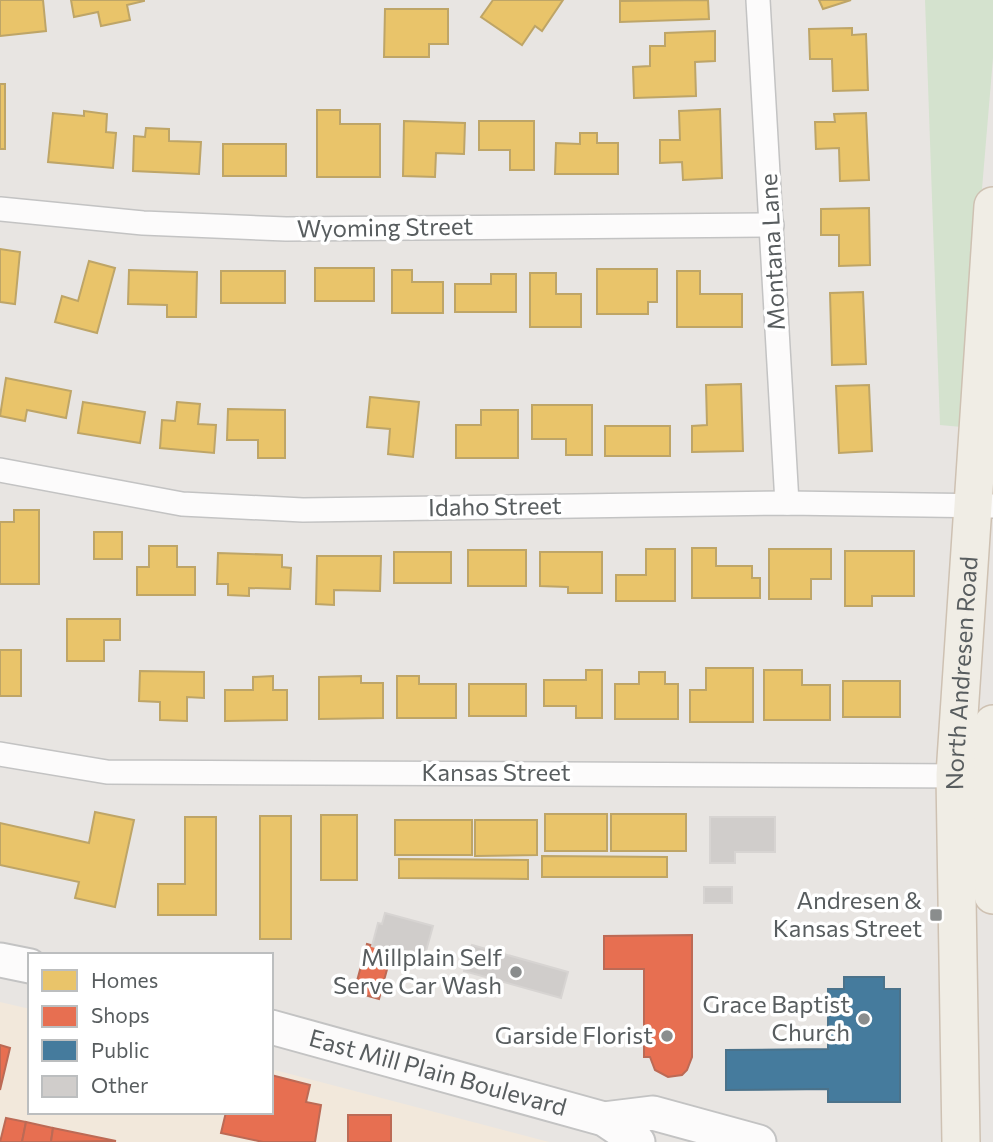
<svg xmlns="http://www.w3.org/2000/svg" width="993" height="1142" font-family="Commissioner,sans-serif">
	<rect width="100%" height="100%" fill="#e8e5e2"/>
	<path fill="#f2e8db" d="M0 1002 30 1009V1112H271V1069L549 1142H0Z"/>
	<path fill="#d4e2ce" d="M925 0H993V58L962 427 940 425Z"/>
	<g fill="#e9c46a" stroke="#bea567" stroke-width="2">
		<path d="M0 0H43L46 31 0 36Z"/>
		<path d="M71 0H144V1L127 5 130 20 101 26 98 12 74 17Z"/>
		<path d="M493 0H563L542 31 535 26 522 45 481 17Z"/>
		<path d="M708 0 709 19 620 22V1Z"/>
		<path d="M819 0H851L823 9Z"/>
		<path d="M385 9H448V44H429V57H384Z"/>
		<path d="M852 28V35L866 34 868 90 833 91 832 59H810L809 29Z"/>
		<path d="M715 31V61L695 62 696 96 634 98 633 67 650 66V46H665V33Z"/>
		<rect x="0" y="84" width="5" height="65"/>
		<path d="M720 109 722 178 683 180 682 162 660 163V140H680L679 111Z"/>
		<path d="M317 110H340V124H380V177H317Z"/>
		<path d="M84 111 107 114 106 132 116 133 113 168 48 162 53 113 84 116Z"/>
		<path d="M866 113 869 180 840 181 839 148 816 149 815 122H835L834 114Z"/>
		<path d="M404 121 465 123 464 154 436 153 435 177 403 176Z"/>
		<path d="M479 121H534V170H510V150H479Z"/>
		<path d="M146 128 169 129V141L201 142 199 174 133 171 134 136 145 137Z"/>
		<path d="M580 133H597V143H618V174H555L556 143 580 144Z"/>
		<rect x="223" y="144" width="63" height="32"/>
		<path d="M869 208 870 265 839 266V235H821V209Z"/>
		<path d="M0 249 20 252 15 304 0 302Z"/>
		<path d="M89 261 115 268 97 333 55 322 62 296 78 301Z"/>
		<rect x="315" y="268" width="59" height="33"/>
		<path d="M597 269H657V302H648V314H597Z"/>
		<path d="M129 270 197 272 196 317H167V305L128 304Z"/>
		<path d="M392 270H412V282H443V313H392Z"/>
		<rect x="221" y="271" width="64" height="32"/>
		<path d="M677 271H700V294H742V327H677Z"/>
		<path d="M530 273H556V294H581V327H530Z"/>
		<path d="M491 274H516V312H455V284H491Z"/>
		<path d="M863 292 866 364 832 365 830 293Z"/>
		<path d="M6 378 71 391 66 418 27 410 25 421 0 416Z"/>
		<path d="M741 384 743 451 692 452V426L707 425 706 385Z"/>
		<path d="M869 385 872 451 839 453 836 386Z"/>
		<path d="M370 397 419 402 413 457 388 454 390 429 367 427Z"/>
		<path d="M83 402 145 412 140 443 78 433Z"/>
		<path d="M177 402 200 404 198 424 216 425 214 453 160 448 162 420 175 421Z"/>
		<path d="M532 405H592V455H566V439H532Z"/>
		<path d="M228 409 285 410V458H258V440H227Z"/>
		<path d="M481 410H518V458H456V425H481Z"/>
		<rect x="605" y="426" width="65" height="30"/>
		<path d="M14 510H39V584H0V522H14Z"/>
		<rect x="94" y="532" width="28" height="27"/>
		<path d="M149 546H177V567H195V595H137V567H149Z"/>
		<path d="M692 548H716V566H752V578H760V598H692Z"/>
		<path d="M646 549H675V601H616V575H646Z"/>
		<path d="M769 549H831V579H811V599H769Z"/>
		<rect x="468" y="550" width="58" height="36"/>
		<path d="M845 551H914V596H872V606H845Z"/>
		<rect x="394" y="552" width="57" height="31"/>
		<path d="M540 552H602V593H568V587L540 586Z"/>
		<path d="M218 553 282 555V567L291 568 290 589 249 588V596L228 595V584H217Z"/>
		<path d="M317 556H381L380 591 334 590V605L316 604Z"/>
		<path d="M67 619H120V640H104V661H67Z"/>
		<rect x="0" y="650" width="21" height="46"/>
		<path d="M706 668H753V722H690V690H706Z"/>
		<path d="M586 670H602V718H576V706H544V680H586Z"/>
		<path d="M764 670H802V685H830V720H764Z"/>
		<path d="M140 671 204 672V698L187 697V721L160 720V702L139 701Z"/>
		<path d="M639 672H665V684H678V719H615V684H639Z"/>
		<path d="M273 676V690H287V720L225 721V690H253V677Z"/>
		<path d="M361 676V683H383V718L319 719V677Z"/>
		<path d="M397 676H419V684H456V718H397Z"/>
		<rect x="843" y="681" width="57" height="36"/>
		<rect x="469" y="684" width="57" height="32"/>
		<path d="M95 812 134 820 115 907 75 898 79 882 0 865V823L89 843Z"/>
		<rect x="545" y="814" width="62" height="37"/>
		<rect x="611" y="814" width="75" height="37"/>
		<rect x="321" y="815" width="36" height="65"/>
		<rect x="260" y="816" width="31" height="123"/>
		<path d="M185 817H216V915H158V884H185Z"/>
		<rect x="395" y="820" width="77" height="35"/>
		<path d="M475 820H537V855L475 856Z"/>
		<path d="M542 856 667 857V877H542Z"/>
		<path d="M399 859 528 860V879L399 878Z"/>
	</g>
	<g fill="#e76f51" stroke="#bc6a55" stroke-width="2">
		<path d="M692 935V1057L687 1070 682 1075 668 1077 655 1070 650 1057H644V969H604V936Z"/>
		<path d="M367 944 392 951 379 999 354 992Z"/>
		<path d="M0 1045 10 1048 0 1090Z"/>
		<path d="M271 1075 310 1085 306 1102 321 1105 315 1142H263L221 1133 226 1112H271Z"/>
		<rect x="348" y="1115" width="43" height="27"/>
		<path d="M6 1118 26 1122 22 1142H0Z"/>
		<path d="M26 1122 53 1128 51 1142H22Z"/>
		<path d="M53 1128 116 1141 51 1142Z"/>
	</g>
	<path fill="#457b9d" stroke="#4b728a" stroke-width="2" d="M844 977H884V989H900V1102H828V1089L726 1090V1050L828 1049V989H844Z"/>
	<g fill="#d0cdcb" stroke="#d7d4d2" stroke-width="2">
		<path d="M710 817H775V852H735V863H710Z"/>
		<rect x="704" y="887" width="28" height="16"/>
		<path d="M385 913 433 926 423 962 372 946 378 923 382 924Z"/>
		<path d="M472 945 568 972 561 998 464 971Z"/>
	</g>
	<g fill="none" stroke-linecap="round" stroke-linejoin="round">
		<g stroke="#c3c3c3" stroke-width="26">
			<g id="minor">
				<path d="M758 0 787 503"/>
				<path d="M0 209 143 223 286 229 772 225"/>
				<path d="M0 470 182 504 303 510 787 503 993 506"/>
				<path d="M0 754 107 772 968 776"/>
			</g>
		</g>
		<g stroke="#c3c3c3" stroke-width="37">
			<g id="secondary">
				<path d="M0 960 30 966"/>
				<path id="s1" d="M271 1027 604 1119 638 1142"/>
				<path d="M604 1119 653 1113 759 1142"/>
			</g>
		</g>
		<g stroke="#cec1b2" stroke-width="40">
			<g id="primary">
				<path d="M993 724 990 812 993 895"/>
				<path id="s2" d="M961 1142 955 775 993 206"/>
			</g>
		</g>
		<use href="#minor" stroke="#fcfbfb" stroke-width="23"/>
		<use href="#secondary" stroke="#fcfbfb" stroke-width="33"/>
		<use href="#primary" stroke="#f0ede5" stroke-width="37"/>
	</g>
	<g fill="#8a8d8d" stroke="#fff" stroke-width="2.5">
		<rect x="929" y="908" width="14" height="14" rx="3.5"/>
		<circle cx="516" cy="972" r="7"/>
		<circle cx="864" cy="1019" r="7"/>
		<circle cx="667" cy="1036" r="7"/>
	</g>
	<g text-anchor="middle" stroke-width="7" stroke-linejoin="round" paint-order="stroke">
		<g font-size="24" fill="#585d5f" stroke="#fff">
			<text transform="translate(385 228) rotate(-1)" y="8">Wyoming Street</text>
			<text transform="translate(773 252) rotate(-93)" y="8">Montana Lane</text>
			<text transform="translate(495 507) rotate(-1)" y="8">Idaho Street</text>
			<text dy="8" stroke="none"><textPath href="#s2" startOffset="469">North Andresen Road</textPath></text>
			<text x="496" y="781">Kansas Street</text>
			<text dy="8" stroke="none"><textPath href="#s1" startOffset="173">East Mill Plain Boulevard</textPath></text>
		</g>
		<g font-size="24" fill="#585d5f" stroke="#fff" text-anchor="end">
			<text x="922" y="909">Andresen &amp;<tspan x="922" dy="28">Kansas Street</tspan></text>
			<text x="502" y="966">Millplain Self<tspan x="502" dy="28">Serve Car Wash</tspan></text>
			<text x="850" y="1013">Grace Baptist<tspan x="850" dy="28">Church</tspan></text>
			<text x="653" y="1044">Garside Florist</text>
		</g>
	</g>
	<rect x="28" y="953" width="245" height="161" fill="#ffffff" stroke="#bcbebf" stroke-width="2"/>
	<rect x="42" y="970" width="35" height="21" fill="#e9c46a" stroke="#bcbebf" stroke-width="2"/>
	<text x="91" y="988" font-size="21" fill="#585d5f">Homes</text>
	<rect x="42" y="1006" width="35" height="21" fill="#e76f51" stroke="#bcbebf" stroke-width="2"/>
	<text x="91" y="1023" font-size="21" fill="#585d5f">Shops</text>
	<rect x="42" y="1040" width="35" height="21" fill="#457b9d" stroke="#bcbebf" stroke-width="2"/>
	<text x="91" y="1058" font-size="21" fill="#585d5f">Public</text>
	<rect x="42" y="1076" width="35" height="21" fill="#d0cdcb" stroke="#bcbebf" stroke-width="2"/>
	<text x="91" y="1093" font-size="21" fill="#585d5f">Other</text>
</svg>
